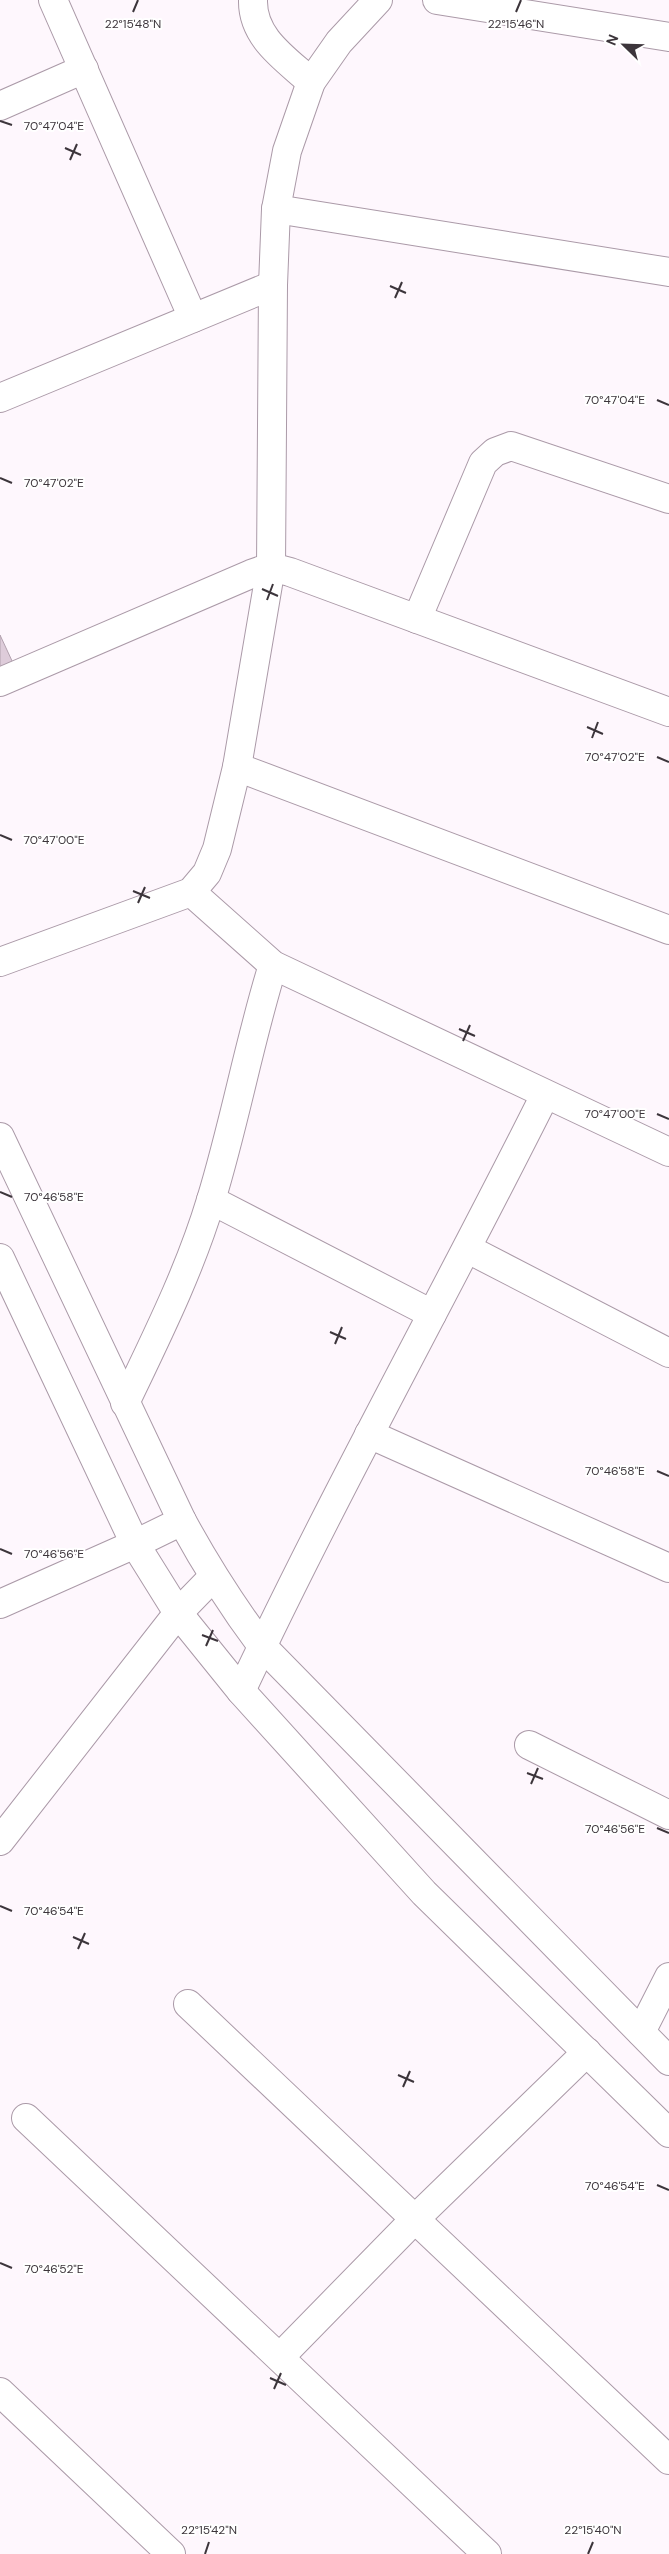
<svg xmlns="http://www.w3.org/2000/svg" width="669" height="2554" font-family="'DM Sans',sans-serif">
	<rect width="100%" height="100%" fill="#fef7fd"/>
	<path fill="#deccda" stroke="#b2a1ae" d="M0 635 13 663 0 669Z"/>
	<g fill="none" stroke-linecap="round" stroke-linejoin="round">
		<g stroke="#ab9aa8" stroke-width="30">
			<g id="minor">
				<path d="M53 0 193 318"/>
				<path d="M253 0C252 38 286 59 311 82"/>
				<path d="M437 0 669 37"/>
				<path d="M0 106 84 69"/>
				<path d="M276 209 669 272"/>
				<path d="M0 398 273 285"/>
				<path d="M417 619 483 463 495 452 511 446 669 499"/>
				<path d="M0 682 251 574 271 567 290 572 669 712"/>
				<path d="M237 767 669 930"/>
				<path d="M191 892 273 965 669 1152"/>
				<path d="M0 962 191 892 207 873 217 849 237 767 271 567 273 285 276 209 287 151 311 82 339 42 378 0"/>
				<path d="M211 1200 432 1314"/>
				<path d="M468 1249 669 1353"/>
				<path d="M125 1403C157 1336 190 1270 211 1200 235 1122 249 1042 273 965"/>
				<path d="M369 1434 669 1568"/>
				<path d="M0 1604 135 1544 182 1521"/>
				<path d="M241 1691C336 1489 445 1295 545 1095"/>
				<path d="M529 1745 669 1815"/>
				<path d="M0 1841 178 1613 213 1577"/>
				<path d="M188 2004 669 2460"/>
				<path d="M641 2032 669 1977"/>
				<path d="M26 2118 487 2554"/>
				<path d="M280 2357 414 2220 587 2052"/>
				<path d="M0 2392 171 2554"/>
			</g>
		</g>
		<g stroke="#ab9aa8" stroke-width="30">
			<g id="tertiary">
				<path d="M0 1137 182 1521C206 1565 232 1606 262 1646L669 2061"/>
				<path d="M0 1258 135 1544 178 1613 241 1691 424 1893 669 2133"/>
			</g>
		</g>
		<use href="#minor" stroke="#fff" stroke-width="28"/>
		<use href="#tertiary" stroke="#fff" stroke-width="28"/>
	</g>
	<path fill="none" stroke="#3c353b" stroke-width="2" d="M133 12 138 0M516 12 521 0M0 121 12 125M65 148 81 155M70 160 77 144M390 286 406 293M395 298 402 282M657 400 669 405M0 478 12 483M262 589 278 596M267 600 273 584M587 727 603 734M592 738 598 722M657 757 669 762M0 835 12 840M133 891 150 898M138 903 145 887M459 1029 475 1036M463 1041 470 1025M657 1114 669 1119M0 1192 12 1197M330 1332 346 1339M335 1344 342 1327M657 1471 669 1476M0 1549 12 1554M202 1635 218 1641M206 1646 213 1630M527 1773 543 1779M531 1784 538 1768M657 1828 669 1833M0 1906 12 1911M73 1937 89 1944M78 1949 85 1933M398 2075 414 2082M403 2087 410 2071M657 2185 669 2190M0 2263 12 2268M270 2378 286 2385M274 2389 281 2373M205 2554 209 2542M588 2554 593 2542"/>
	<g font-size="12" text-anchor="middle" fill="#3c353b" stroke="#fff" stroke-width="4" stroke-linejoin="round" paint-order="stroke">
		<text x="133" y="28">22°15'48"N</text>
		<text x="516" y="28">22°15'46"N</text>
		<text x="54" y="130">70°47'04"E</text>
		<text x="615" y="404">70°47'04"E</text>
		<text x="54" y="487">70°47'02"E</text>
		<text x="615" y="761">70°47'02"E</text>
		<text x="54" y="844">70°47'00"E</text>
		<text x="615" y="1118">70°47'00"E</text>
		<text x="54" y="1201">70°46'58"E</text>
		<text x="615" y="1475">70°46'58"E</text>
		<text x="54" y="1558">70°46'56"E</text>
		<text x="615" y="1833">70°46'56"E</text>
		<text x="54" y="1915">70°46'54"E</text>
		<text x="615" y="2190">70°46'54"E</text>
		<text x="54" y="2273">70°46'52"E</text>
		<text x="209" y="2534">22°15'42"N</text>
		<text x="593" y="2534">22°15'40"N</text>
	</g>
	<g transform="translate(624 45) rotate(293)" stroke="#ffffff" stroke-width="4" paint-order="stroke">
	<path d="M0-4L9 19L0 12L-9 19Z" fill="#3c353b"/>
	<text y="-8" font-size="14" font-weight="bold" text-anchor="middle" fill="#3c353b">N</text>
	</g>
</svg>
